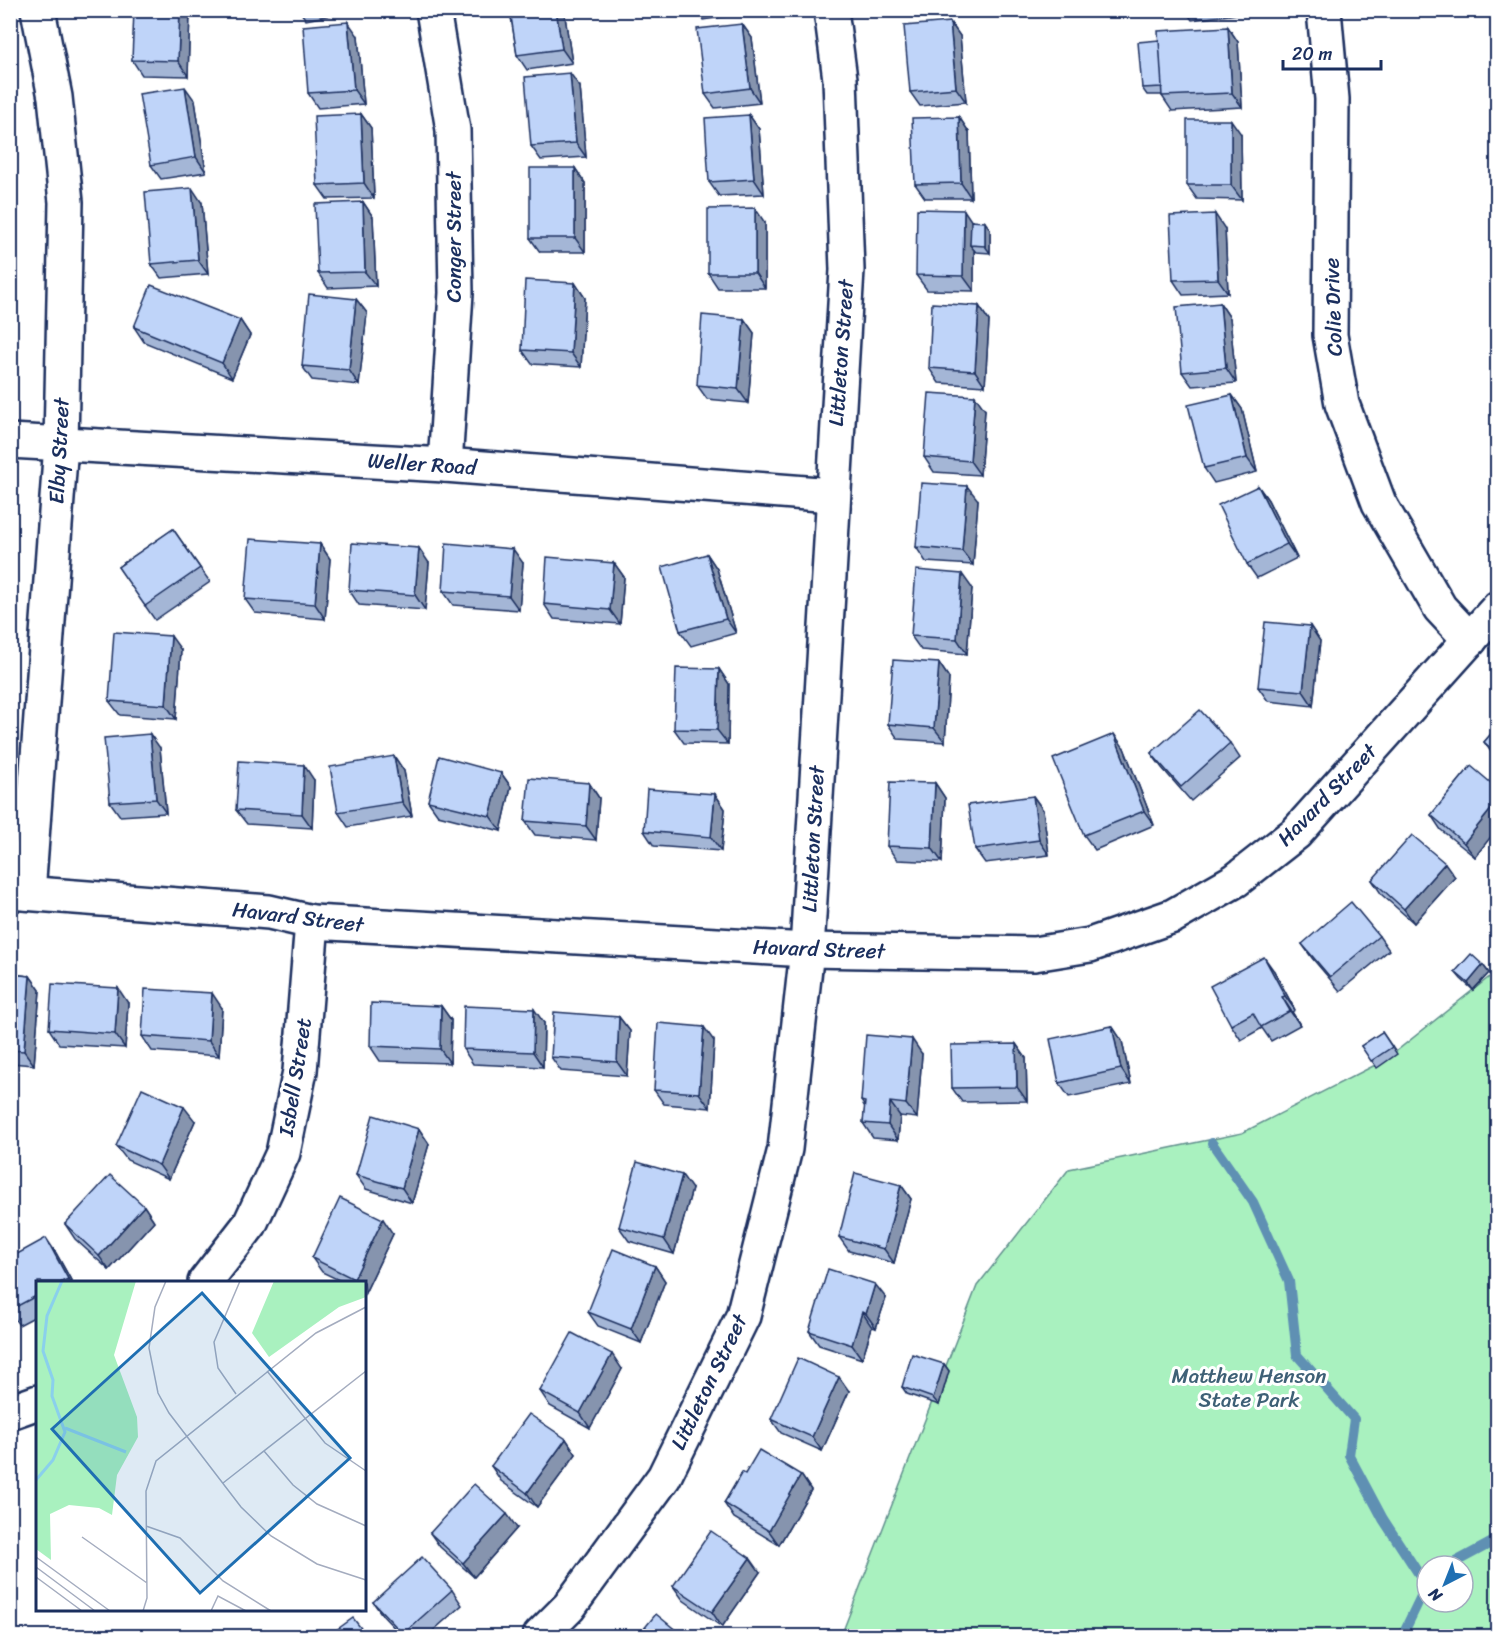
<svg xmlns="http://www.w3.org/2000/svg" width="1508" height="1647" font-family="Sriracha,sans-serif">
	<rect width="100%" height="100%" fill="#fff"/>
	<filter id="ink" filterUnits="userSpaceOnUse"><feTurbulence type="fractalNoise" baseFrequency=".0167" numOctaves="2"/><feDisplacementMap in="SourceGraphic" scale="12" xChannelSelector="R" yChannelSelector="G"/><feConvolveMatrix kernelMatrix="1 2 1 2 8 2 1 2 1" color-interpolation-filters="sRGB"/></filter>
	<g filter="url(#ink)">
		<path fill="#a9f1bf" stroke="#62908e" stroke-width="1.5" fill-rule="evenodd" d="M1497 971V1636H841L977 1286 1069 1169 1242 1133 1385 1060ZM1427 1566H1463V1602H1427Z"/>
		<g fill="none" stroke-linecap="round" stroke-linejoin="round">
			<g stroke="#5e90b3" stroke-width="10">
				<path d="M1212 1143 1253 1202 1289 1281 1297 1355 1354 1419 1349 1455 1383 1519 1426 1585"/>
				<path d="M1448 1566 1498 1539"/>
				<path d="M1402 1636 1427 1584"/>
			</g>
			<g stroke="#1b2f5e" stroke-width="38">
				<g id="minor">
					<path d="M433 10 453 130 456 293 445 465"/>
					<path d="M1324 10 1332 99 1330 335 1342 404 1379 503 1440 608 1470 640"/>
					<path d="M10 441 445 465 832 495"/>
					<path d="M10 892 269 912 312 922 807 950 1034 954 1090 945 1173 916 1236 880 1296 833 1498 608"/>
					<path d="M28 893 61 444 66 202 55 97 38 10"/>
					<path d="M205 1282 250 1224 283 1153 300 1071 312 922"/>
					<path d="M10 1412 38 1402"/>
					<path d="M540 1636 569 1607 664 1477 743 1316 785 1149 807 950 847 270 840 79 831 10"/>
				</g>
			</g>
			<use href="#minor" stroke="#fff" stroke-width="33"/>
		</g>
		<g fill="#a4b6d6" stroke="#1b2f5e" stroke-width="1.5">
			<path d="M190 10 188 76 142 75 132 60Z"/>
			<path d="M299 10H352V11L306 20Z"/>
			<path d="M510 10H564L572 63 527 70 517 55Z"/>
			<path d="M696 10H747V13L703 20Z"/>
			<path d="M910 10H951L914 16Z"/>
			<path d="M1185 10H1235L1236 14 1192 20Z"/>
			<path d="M950 22 960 36 966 102 920 106 910 92Z"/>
			<path d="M742 24 752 38 760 103 715 108 705 94Z"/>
			<path d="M1228 27 1238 42 1242 107 1172 111 1162 96V95H1147L1142 88 1159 40Z"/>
			<path d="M358 36 364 104 318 108 308 93Z"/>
			<path d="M580 87 586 157 541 160 531 146Z"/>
			<path d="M195 101 206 172 161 179 151 165Z"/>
			<path d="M361 114 371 128 374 198 327 199 317 185Z"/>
			<path d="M749 115 759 129 764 194 719 196 709 182Z"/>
			<path d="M959 117 969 132 971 198H925L915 184Z"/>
			<path d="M1241 134 1242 200 1197 199 1187 185Z"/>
			<path d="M575 168 585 183V252H540L530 238Z"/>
			<path d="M363 202 373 217 376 286 328 288 318 273Z"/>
			<path d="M202 203 208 274 161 278 151 264Z"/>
			<path d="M972 221 990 229V253L976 252 974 250V291L927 290 916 275Z"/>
			<path d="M765 223V288H718L708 273Z"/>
			<path d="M1225 229 1228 293 1183 295 1173 280Z"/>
			<path d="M575 283 585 298 581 367 532 364 522 350Z"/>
			<path d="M356 299 367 313 359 385 312 380 302 366Z"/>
			<path d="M1220 303 1230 318 1236 383 1192 386 1182 372Z"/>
			<path d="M979 306 989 321 985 386 939 383 929 368Z"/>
			<path d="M744 319 754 333 748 403 707 399 697 385Z"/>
			<path d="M240 320 250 335 232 378 144 342 134 327Z"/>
			<path d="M1232 395 1242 409 1257 472 1214 483 1204 468Z"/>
			<path d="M985 410 980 475 934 472 924 457Z"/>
			<path d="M1258 486 1268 500 1297 558 1257 578 1247 564Z"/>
			<path d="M978 500 973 565 926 562 916 547Z"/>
			<path d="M173 529 210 582 155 620 118 567Z"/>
			<path d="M320 544 330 559 325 619 255 613 245 599Z"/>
			<path d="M707 554 717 569 736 633 691 646 680 631Z"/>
			<path d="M429 563 425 610 359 605 349 590Z"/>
			<path d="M523 563 519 610 453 605 443 591Z"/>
			<path d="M614 563 624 577 620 624 554 619 544 604Z"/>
			<path d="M972 588 967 654 921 650 911 636Z"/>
			<path d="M1310 626 1320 641 1313 706 1268 701 1258 687Z"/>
			<path d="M181 650 176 719 120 715 109 701Z"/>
			<path d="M939 663 949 678 945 742 898 739 888 724Z"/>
			<path d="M719 669 729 684 728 744 684 743 674 729Z"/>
			<path d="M1497 727V759L1494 756 1484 742Z"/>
			<path d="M1230 743 1240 758 1191 801 1162 768 1151 753Z"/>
			<path d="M160 748 166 813 120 816 110 802Z"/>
			<path d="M1124 748 1154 825 1095 850 1084 835Z"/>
			<path d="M394 756 404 771 412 816 348 827 338 812Z"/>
			<path d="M1471 766 1475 857 1441 830 1431 815Z"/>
			<path d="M501 773 511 787 501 831 438 815 428 801Z"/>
			<path d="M314 780 312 828 247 824 236 810Z"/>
			<path d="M589 783 599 798 596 840 535 835 525 821Z"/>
			<path d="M935 783 945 798 942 862 897 860 887 846Z"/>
			<path d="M715 794 725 809 721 851 654 846 644 831Z"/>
			<path d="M1033 796 1043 810 1049 855 985 863 975 849Z"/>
			<path d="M1455 877 1414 923 1382 895 1372 880Z"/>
			<path d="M1379 936 1389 950 1340 991 1312 958 1302 944Z"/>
			<path d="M1483 965 1489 973 1473 990 1461 979 1455 972Z"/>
			<path d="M1274 971 1295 1010 1292 1012 1300 1025 1271 1041 1262 1028 1241 1040 1231 1025Z"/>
			<path d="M10 974 30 976 40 990 34 1065 10 1063Z"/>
			<path d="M128 1003 125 1048 59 1044 49 1029Z"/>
			<path d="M441 1006 451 1020 450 1063 380 1061 370 1046Z"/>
			<path d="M222 1008 219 1056 152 1051 142 1036Z"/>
			<path d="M619 1017 630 1031 627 1076 561 1071 551 1057Z"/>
			<path d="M544 1023 543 1067 473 1064 463 1049Z"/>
			<path d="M1112 1026 1122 1041 1131 1084 1069 1097 1059 1083Z"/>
			<path d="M1382 1032 1397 1054 1377 1068 1361 1046Z"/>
			<path d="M714 1041 710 1108 664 1104 654 1090Z"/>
			<path d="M1016 1044 1026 1058 1027 1101 962 1102 952 1088Z"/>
			<path d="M922 1054 917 1118 900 1116 898 1140 873 1138 863 1123 865 1107 861 1101Z"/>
			<path d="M195 1121 169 1179 127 1160 116 1146Z"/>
			<path d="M419 1129 429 1144 412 1203 366 1189 356 1175Z"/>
			<path d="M901 1185 911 1199 894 1263 849 1251 839 1237Z"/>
			<path d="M692 1189 674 1254 629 1241 619 1227Z"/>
			<path d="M144 1206 154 1221 109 1270 75 1239 65 1224Z"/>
			<path d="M393 1234 365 1293 364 1282H343L322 1272 312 1258Z"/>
			<path d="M56 1253 72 1282H38V1315L19 1325 10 1312V1258Z"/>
			<path d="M655 1266 665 1281 641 1343 598 1326 588 1312Z"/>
			<path d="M886 1298 876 1328 872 1327 862 1359 819 1345 809 1331Z"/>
			<path d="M944 1364 949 1371 939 1405 907 1394 902 1387Z"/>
			<path d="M622 1369 590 1428 550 1406 540 1391Z"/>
			<path d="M849 1391 822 1451 781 1433 771 1419Z"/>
			<path d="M566 1439 576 1454 537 1507 501 1481 491 1466Z"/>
			<path d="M745 1474 801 1475 811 1490 779 1545 734 1518 724 1503Z"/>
			<path d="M517 1528 474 1577 440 1547 430 1533Z"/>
			<path d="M10 1547 15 1558 10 1560Z"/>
			<path d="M760 1572 722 1627 683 1600 673 1586Z"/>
			<path d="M452 1590 462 1605 427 1636H402L383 1616 373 1602Z"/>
		</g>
		<g fill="#8694ae" stroke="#1b2f5e" stroke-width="1.5">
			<path d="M180 10H190L188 76 178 61Z"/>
			<path d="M556 10H564L572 63 562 49Z"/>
			<path d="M348 22 358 36 364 104 354 90Z"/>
			<path d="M950 22 960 36 966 102 956 88Z"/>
			<path d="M742 24 752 38 760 103 750 88Z"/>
			<path d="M1228 27 1238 42 1242 107 1232 93Z"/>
			<path d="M570 73 580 87 586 157 576 143Z"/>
			<path d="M185 87 195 101 206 172 196 157Z"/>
			<path d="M361 114 371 128 374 198 364 183Z"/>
			<path d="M749 115 759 129 764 194 754 179Z"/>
			<path d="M959 117 969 132 971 198 961 183Z"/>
			<path d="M1231 120 1241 134 1242 200 1231 185Z"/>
			<path d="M575 168 585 183V252L575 238Z"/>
			<path d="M192 188 202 203 208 274 198 260Z"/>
			<path d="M363 202 373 217 376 286 365 272Z"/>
			<path d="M755 208 765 223V288L755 273Z"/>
			<path d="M964 210 974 225 970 245 974 250V291L963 276Z"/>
			<path d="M1215 214 1225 229 1228 293 1218 279Z"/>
			<path d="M985 222 990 229V253L985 246Z"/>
			<path d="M575 283 585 298 581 367 571 353Z"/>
			<path d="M356 299 367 313 359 385 349 370Z"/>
			<path d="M1220 303 1230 318 1236 383 1226 368Z"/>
			<path d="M979 306 989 321 985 386 975 371Z"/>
			<path d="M744 319 754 333 748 403 738 389Z"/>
			<path d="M240 320 250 335 232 378 222 363Z"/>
			<path d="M1232 395 1242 409 1257 472 1247 458Z"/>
			<path d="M975 396 985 410 980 475 970 461Z"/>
			<path d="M967 486 978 500 973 565 962 551Z"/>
			<path d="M1258 486 1268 500 1297 558 1287 544Z"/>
			<path d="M320 544 330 559 325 619 315 604Z"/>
			<path d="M419 548 429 563 425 610 415 595Z"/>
			<path d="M513 549 523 563 519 610 509 596Z"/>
			<path d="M707 554 717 569 736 633 726 619Z"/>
			<path d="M614 563 624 577 620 624 610 610Z"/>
			<path d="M962 574 972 588 967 654 957 639Z"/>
			<path d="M1310 626 1320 641 1313 706 1303 691Z"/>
			<path d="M171 636 181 650 176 719 166 705Z"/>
			<path d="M939 663 949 678 945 742 934 728Z"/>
			<path d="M719 669 729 684 728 744 717 730Z"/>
			<path d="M150 734 160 748 166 813 156 799Z"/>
			<path d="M1114 734 1124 748 1154 825 1144 811Z"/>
			<path d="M394 756 404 771 412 816 402 802Z"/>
			<path d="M304 765 314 780 312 828 302 814Z"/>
			<path d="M501 773 511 787 501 831 490 816Z"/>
			<path d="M589 783 599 798 596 840 586 826Z"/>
			<path d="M935 783 945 798 942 862 932 848Z"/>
			<path d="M715 794 725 809 721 851 711 837Z"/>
			<path d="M1033 796 1043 810 1049 855 1039 840Z"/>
			<path d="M1497 802V829L1475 857 1464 843Z"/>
			<path d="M1445 863 1455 877 1414 923 1404 909Z"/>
			<path d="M1264 957 1274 971 1295 1010 1285 996Z"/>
			<path d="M1483 965 1489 973 1473 990 1468 983Z"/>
			<path d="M30 976 40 990 34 1065 24 1051Z"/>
			<path d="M118 988 128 1003 125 1048 115 1034Z"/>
			<path d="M212 993 222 1008 219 1056 209 1041Z"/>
			<path d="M1282 997 1292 1012 1300 1025 1290 1011Z"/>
			<path d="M441 1006 451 1020 450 1063 440 1049Z"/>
			<path d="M534 1009 544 1023 543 1067 533 1052Z"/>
			<path d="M619 1017 630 1031 627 1076 617 1062Z"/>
			<path d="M1112 1026 1122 1041 1131 1084 1121 1069Z"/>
			<path d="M704 1027 714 1041 710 1108 699 1093Z"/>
			<path d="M912 1039 922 1054 917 1118 906 1104Z"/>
			<path d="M1016 1044 1026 1058 1027 1101 1017 1087Z"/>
			<path d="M890 1102 900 1116 898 1140 888 1125Z"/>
			<path d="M184 1107 195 1121 169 1179 159 1165Z"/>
			<path d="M419 1129 429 1144 412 1203 402 1188Z"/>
			<path d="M682 1175 692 1189 674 1254 664 1239Z"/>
			<path d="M901 1185 911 1199 894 1263 884 1249Z"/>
			<path d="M144 1206 154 1221 109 1270 99 1256Z"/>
			<path d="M383 1219 393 1234 365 1293 364 1282H357L354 1279Z"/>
			<path d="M46 1238 56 1253 72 1282H70L68 1279Z"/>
			<path d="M655 1266 665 1281 641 1343 631 1329Z"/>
			<path d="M875 1284 886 1298 876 1328 866 1314Z"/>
			<path d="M862 1312 872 1327 862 1359 852 1345Z"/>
			<path d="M612 1354 622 1369 590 1428 580 1413Z"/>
			<path d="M944 1364 949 1371 939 1405 933 1398Z"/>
			<path d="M839 1377 849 1391 822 1451 812 1437Z"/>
			<path d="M566 1439 576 1454 537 1507 527 1493Z"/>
			<path d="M801 1475 811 1490 779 1545 769 1531Z"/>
			<path d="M507 1514 517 1528 474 1577 463 1563Z"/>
			<path d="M10 1547 15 1558 10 1552Z"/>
			<path d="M750 1558 760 1572 722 1627 712 1612Z"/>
		</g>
		<g fill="#bfd4f9" stroke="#1b2f5e" stroke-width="1.5">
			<path d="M134 10H180L178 61 132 60Z"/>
			<path d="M510 10H556L562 49 517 55Z"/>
			<path d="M348 22 354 90 308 93 303 26Z"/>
			<path d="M950 22 956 88 910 92 904 26Z"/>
			<path d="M742 24 750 88 705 94 697 29Z"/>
			<path d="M1228 27 1232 93 1162 96 1158 31Z"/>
			<path d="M1159 40 1162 87 1142 88 1138 42Z"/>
			<path d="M570 73 576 143 531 146 525 77Z"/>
			<path d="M185 87 196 157 151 165 139 94Z"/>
			<path d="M361 114 364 183 317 185 314 116Z"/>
			<path d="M749 115 754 179 709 182 705 118Z"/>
			<path d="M959 117 961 183 915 184 912 118Z"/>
			<rect x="1187" y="120" width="44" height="65"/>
			<rect x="530" y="168" width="45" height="70"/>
			<path d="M192 188 198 260 151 264 145 192Z"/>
			<path d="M363 202 365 272 318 273 315 204Z"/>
			<path d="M755 208V273H708V209Z"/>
			<path d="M917 209 964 210 963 276 916 275Z"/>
			<path d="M1215 214 1218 279 1173 280 1170 216Z"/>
			<path d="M971 221 985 222V246L970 245Z"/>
			<path d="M525 280 575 283 571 353 522 350Z"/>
			<path d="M151 285 240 320 222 363 134 327Z"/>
			<path d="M309 294 356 299 349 370 302 366Z"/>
			<path d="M932 303 979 306 975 371 929 368Z"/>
			<path d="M1220 303 1226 368 1182 372 1176 307Z"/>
			<path d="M702 315 744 319 738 389 697 385Z"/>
			<path d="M929 393 975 396 970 461 924 457Z"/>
			<path d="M1232 395 1247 458 1204 468 1188 405Z"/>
			<path d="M921 483 967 486 962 551 916 547Z"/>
			<path d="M1258 486 1287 544 1247 564 1218 505Z"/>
			<path d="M173 529 200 568 145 606 118 567Z"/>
			<path d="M250 539 320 544 315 604 245 599Z"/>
			<path d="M352 543 419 548 415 595 349 590Z"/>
			<path d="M446 543 513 549 509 596 443 591Z"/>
			<path d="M707 554 726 619 680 631 662 567Z"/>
			<path d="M547 557 614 563 610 610 544 604Z"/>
			<path d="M916 570 962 574 957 639 911 636Z"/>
			<path d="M1265 622 1310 626 1303 691 1258 687Z"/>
			<path d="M114 632 171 636 166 705 109 701Z"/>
			<path d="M893 660 939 663 934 728 888 724Z"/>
			<path d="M676 668 719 669 717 730 674 729Z"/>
			<path d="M1200 710 1230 743 1181 787 1151 753Z"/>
			<path d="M1497 727V754L1484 742Z"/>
			<path d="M150 734 156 799 110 802 104 738Z"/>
			<path d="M1114 734 1144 811 1084 835 1053 759Z"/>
			<path d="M394 756 402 802 338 812 330 767Z"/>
			<path d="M439 756 501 773 490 816 428 801Z"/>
			<path d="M239 761 304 765 302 814 236 810Z"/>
			<path d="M1471 766 1497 788V802L1464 843 1431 815Z"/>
			<path d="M529 778 589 783 586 826 525 821Z"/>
			<path d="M890 782 935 783 932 848 887 846Z"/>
			<path d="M647 789 715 794 711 837 644 831Z"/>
			<path d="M1033 796 1039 840 975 849 968 805Z"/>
			<path d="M1412 835 1445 863 1404 909 1372 880Z"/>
			<path d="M1351 902 1379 936 1330 977 1302 944Z"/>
			<path d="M1471 954 1483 965 1468 983 1455 972Z"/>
			<path d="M1264 957 1285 996 1282 997 1290 1011 1261 1027 1253 1013 1231 1025 1210 986Z"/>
			<path d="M10 974 30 976 24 1051 10 1050Z"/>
			<path d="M52 984 118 988 115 1034 49 1029Z"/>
			<path d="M145 989 212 993 209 1041 142 1036Z"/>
			<path d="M371 1003 441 1006 440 1049 370 1046Z"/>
			<path d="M464 1006 534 1009 533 1052 463 1049Z"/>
			<path d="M554 1012 619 1017 617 1062 551 1057Z"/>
			<path d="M658 1023 704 1027 699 1093 654 1090Z"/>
			<path d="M1112 1026 1121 1069 1059 1083 1050 1039Z"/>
			<path d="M1382 1032 1392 1047 1371 1061 1361 1046Z"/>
			<path d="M866 1035 912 1039 906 1104 890 1102 888 1125 863 1123 865 1102 861 1101Z"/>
			<path d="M1016 1044 1017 1087 952 1088 951 1045Z"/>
			<path d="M142 1088 184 1107 159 1165 116 1146Z"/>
			<path d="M373 1115 419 1129 402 1188 356 1175Z"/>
			<path d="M637 1162 682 1175 664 1239 619 1227Z"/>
			<path d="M855 1173 901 1185 884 1249 839 1237Z"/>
			<path d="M110 1175 144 1206 99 1256 65 1224Z"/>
			<path d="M340 1198 383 1219 354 1279 312 1258Z"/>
			<path d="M46 1238 68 1279 61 1282H38V1295L10 1310V1258Z"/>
			<path d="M613 1249 655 1266 631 1329 588 1312Z"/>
			<path d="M828 1269 875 1284 866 1314 862 1312 852 1345 809 1331Z"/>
			<path d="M572 1333 612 1354 580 1413 540 1391Z"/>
			<path d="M912 1354 944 1364 933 1398 902 1387Z"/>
			<path d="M798 1358 839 1377 812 1437 771 1419Z"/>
			<path d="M529 1414 566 1439 527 1493 491 1466Z"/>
			<path d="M759 1450 801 1475 769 1531 724 1503 742 1472 745 1474Z"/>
			<path d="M474 1484 507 1514 463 1563 430 1533Z"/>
			<path d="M711 1531 750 1558 712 1612 673 1586Z"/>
			<path d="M422 1557 452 1590 403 1634 373 1602Z"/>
			<path d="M656 1614 683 1636H638Z"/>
			<path d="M353 1618 367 1636H328Z"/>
		</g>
	</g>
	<g text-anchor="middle" stroke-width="6" stroke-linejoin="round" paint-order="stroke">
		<g font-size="21" fill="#1b2f5e" stroke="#fff">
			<text transform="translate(454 237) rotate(-90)" y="7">Conger Street</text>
			<text transform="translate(1333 307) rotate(-92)" y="7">Colie Drive</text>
			<text transform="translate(841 353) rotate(-86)" y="7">Littleton Street</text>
			<text transform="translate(59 451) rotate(-87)" y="7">Elby Street</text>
			<text transform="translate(422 464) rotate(4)" y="7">Weller Road</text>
			<text transform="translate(1327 795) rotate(-46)" y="7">Havard Street</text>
			<text transform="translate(813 839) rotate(-87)" y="7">Littleton Street</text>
			<text transform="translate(298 917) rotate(7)" y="7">Havard Street</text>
			<text transform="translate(819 949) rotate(2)" y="7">Havard Street</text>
			<text transform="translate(295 1077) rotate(-81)" y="7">Isbell Street</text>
			<text transform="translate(709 1382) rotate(-64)" y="7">Littleton Street</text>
		</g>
		<g font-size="21" fill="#3e6076" stroke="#fff">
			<text x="1249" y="1383">Matthew Henson<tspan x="1249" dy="24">State Park</tspan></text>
		</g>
	</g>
	<g transform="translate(36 1281)">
		<rect width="330" height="330" fill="#fff"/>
		<path d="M0 0H100L78 74 101 136 102 156 81 194 76 234 63 227 33 224 14 233 15 279 0 268ZM238 0H330V16L303 26 233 76 216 52Z" fill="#a9f1bf"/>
		<path fill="none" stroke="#8ad0ec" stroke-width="3" d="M29 147 90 171M0 199 17 179 29 151 16 115 17 99 7 70 11 35 26 0"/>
		<path fill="none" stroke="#a4acbf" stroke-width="1.5" d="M130 0 119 26 113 67 122 112 133 132 205 226 235 255 281 283 330 299M231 90 289 162 330 190M200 113 182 87 178 61 204 0M228 170 257 204 281 223 330 245M187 202 330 90M110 245 144 257 187 300 235 330M46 256 111 302M0 276 74 330M0 286 59 330M0 296 46 330M107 330 111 317 110 210 120 180 280 52 330 26M175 330 182 315 210 330"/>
		<path fill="#1f6fb2" fill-opacity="0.15" stroke="#1f6fb2" stroke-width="3" d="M166 12 314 177 164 312 16 148Z"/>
		<rect width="330" height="330" fill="none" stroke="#1b2f5e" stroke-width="3"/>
	</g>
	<rect width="1508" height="1647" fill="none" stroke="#fff" stroke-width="36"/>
	<rect x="18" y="18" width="1472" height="1611" fill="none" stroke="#1b2f5e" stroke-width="2" filter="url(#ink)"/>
	<g transform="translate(1445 1584) rotate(222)"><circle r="28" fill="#ffffff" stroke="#a4acbf" stroke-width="1.5"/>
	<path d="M0-4.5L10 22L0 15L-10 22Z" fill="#1f6fb2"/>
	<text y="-9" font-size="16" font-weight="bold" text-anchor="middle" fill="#1b2f5e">N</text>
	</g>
	<path d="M1283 60v9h98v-9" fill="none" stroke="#1b2f5e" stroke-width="3"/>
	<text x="1292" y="60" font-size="18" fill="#1b2f5e" stroke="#ffffff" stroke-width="4.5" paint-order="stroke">20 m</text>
</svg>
